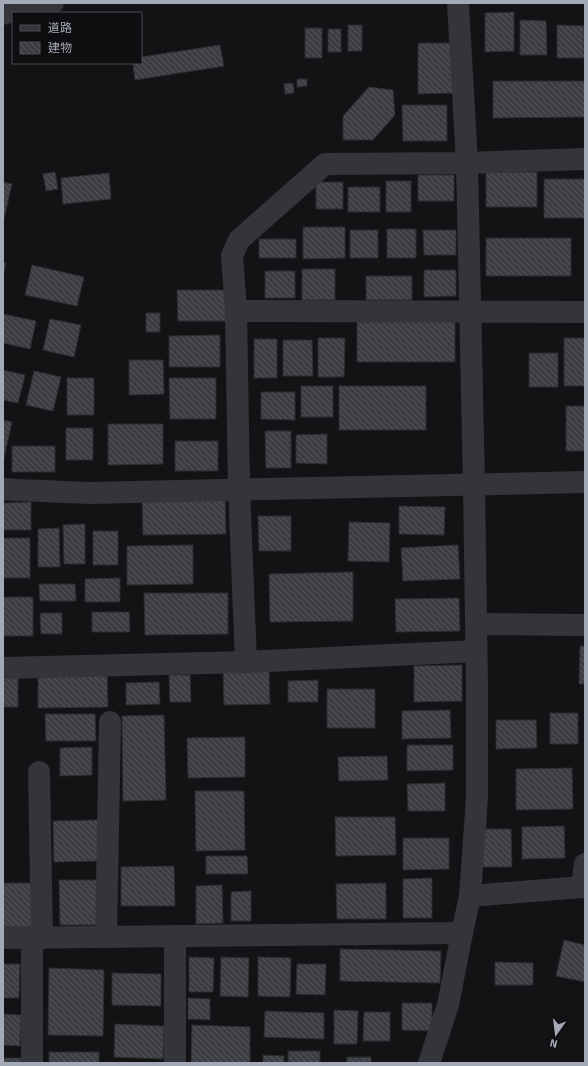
<svg xmlns="http://www.w3.org/2000/svg" width="588" height="1066" font-family="Signika,'Noto Sans JP',sans-serif">
	<defs>
		<pattern id="building-back-hatch" width="6" height="6" patternUnits="userSpaceOnUse"><rect width="6" height="6" fill="#3d3e43"/><path d="M-1 5l2 2M0 0l6 6M5-1l2 2" fill="none" stroke="#56575c"/></pattern>
	</defs>
	<rect width="100%" height="100%" fill="#131315"/>
	<g fill="url(#building-back-hatch)" stroke="#2d2d32">
		<path d="M514 12V51L485 52V13Z"/>
		<path d="M520 20 546 21 547 55H520Z"/>
		<rect x="348" y="25" width="14" height="26"/>
		<path d="M557 25 584 26V58H557Z"/>
		<rect x="305" y="28" width="17" height="30"/>
		<rect x="328" y="29" width="13" height="23"/>
		<path d="M418 43H454V93L418 94Z"/>
		<path d="M220 45 224 66 135 80 133 63H141V57Z"/>
		<path d="M297 79H307V86L297 87Z"/>
		<path d="M493 81H585V117L493 118Z"/>
		<path d="M293 83 294 93 285 94 284 84Z"/>
		<path d="M369 87 393 90 395 115 373 140H343V116Z"/>
		<path d="M402 105H447V141H403Z"/>
		<path d="M55 172 58 189 46 191 43 174Z"/>
		<rect x="486" y="172" width="51" height="35"/>
		<path d="M109 173 111 199 63 204 61 178Z"/>
		<rect x="418" y="175" width="36" height="26"/>
		<rect x="544" y="179" width="41" height="39"/>
		<rect x="386" y="181" width="25" height="31"/>
		<path d="M3 182 12 184 3 223Z"/>
		<rect x="316" y="182" width="27" height="27"/>
		<rect x="348" y="187" width="32" height="25"/>
		<path d="M303 227H345V258L303 259Z"/>
		<rect x="387" y="229" width="29" height="29"/>
		<rect x="350" y="230" width="28" height="28"/>
		<path d="M423 230H456V255H424Z"/>
		<rect x="486" y="238" width="85" height="38"/>
		<rect x="259" y="239" width="37" height="19"/>
		<path d="M3 263H6L3 276Z"/>
		<path d="M32 265 84 277 77 306 25 295Z"/>
		<rect x="302" y="269" width="33" height="31"/>
		<path d="M424 270H456V296L424 297Z"/>
		<rect x="265" y="271" width="30" height="27"/>
		<rect x="366" y="276" width="46" height="24"/>
		<path d="M177 290H226V321H178Z"/>
		<rect x="146" y="313" width="14" height="19"/>
		<path d="M3 314 36 321 30 349 3 343Z"/>
		<path d="M50 319 81 325 74 357 43 350Z"/>
		<path d="M455 321V362H357V322Z"/>
		<path d="M220 335V367H169V336Z"/>
		<path d="M318 338H345L344 377H318Z"/>
		<rect x="564" y="338" width="21" height="48"/>
		<rect x="254" y="339" width="23" height="39"/>
		<path d="M283 340H312L313 376H283Z"/>
		<rect x="529" y="353" width="29" height="34"/>
		<path d="M129 360H163L164 394 129 395Z"/>
		<path d="M3 370 25 375 18 403 3 400Z"/>
		<path d="M34 371 61 377 53 411 26 405Z"/>
		<rect x="67" y="378" width="27" height="37"/>
		<path d="M169 378H216V419H170Z"/>
		<rect x="301" y="386" width="32" height="31"/>
		<rect x="339" y="386" width="87" height="44"/>
		<path d="M261 392H295V420L261 419Z"/>
		<rect x="566" y="406" width="19" height="45"/>
		<path d="M3 420 12 422 3 463Z"/>
		<path d="M108 424H163V464L108 465Z"/>
		<rect x="66" y="428" width="27" height="32"/>
		<path d="M265 431H291V468H266Z"/>
		<path d="M327 434V464L296 463V435Z"/>
		<rect x="175" y="441" width="43" height="30"/>
		<rect x="12" y="446" width="43" height="26"/>
		<path d="M225 491 226 534 143 535 142 493Z"/>
		<path d="M31 502V530H3V503Z"/>
		<path d="M399 506 445 507 444 535 399 534Z"/>
		<path d="M258 516H291V551H259Z"/>
		<path d="M349 522 390 523 389 562 348 561Z"/>
		<path d="M85 524V564H64L63 525Z"/>
		<path d="M59 528 60 567H38V529Z"/>
		<rect x="93" y="531" width="25" height="34"/>
		<rect x="3" y="538" width="27" height="40"/>
		<path d="M193 545V584L127 585V546Z"/>
		<path d="M458 545 460 579 403 581 401 548Z"/>
		<path d="M353 572V621L270 622 269 574Z"/>
		<path d="M120 578V602H85V579Z"/>
		<path d="M39 584H75L76 601H40Z"/>
		<path d="M144 593H228V634L145 635Z"/>
		<rect x="3" y="597" width="30" height="39"/>
		<path d="M459 598 460 631 396 632 395 599Z"/>
		<path d="M92 612H129L130 632H92Z"/>
		<path d="M40 613H62V634H41Z"/>
		<path d="M580 646H585V684H579Z"/>
		<path d="M462 665V701L414 702V666Z"/>
		<path d="M223 669H269L270 704 224 705Z"/>
		<path d="M107 675 108 707 38 708V676Z"/>
		<path d="M169 675H190L191 702H170Z"/>
		<rect x="3" y="676" width="15" height="31"/>
		<path d="M318 680V702H288V681Z"/>
		<path d="M159 682 160 704 126 705V683Z"/>
		<rect x="327" y="689" width="48" height="39"/>
		<path d="M450 710 451 738 402 739V711Z"/>
		<rect x="550" y="713" width="28" height="31"/>
		<path d="M45 714H95L96 741H46Z"/>
		<path d="M164 715 166 800 123 801 122 716Z"/>
		<path d="M496 720H536L537 748 496 749Z"/>
		<path d="M245 737V777L188 778 187 738Z"/>
		<path d="M407 745H453V770L407 771Z"/>
		<path d="M92 747V775L60 776V748Z"/>
		<path d="M387 756 388 780 339 781 338 757Z"/>
		<path d="M572 768 573 809 516 810V769Z"/>
		<path d="M445 783V811H408L407 784Z"/>
		<path d="M195 791H244L245 850 196 851Z"/>
		<path d="M335 817H395L396 855 336 856Z"/>
		<path d="M99 820 100 861 54 862 53 821Z"/>
		<path d="M564 826 565 858 522 859V827Z"/>
		<path d="M481 829H511L512 867H482Z"/>
		<path d="M403 838H449V869L403 870Z"/>
		<path d="M206 856H247L248 874H206Z"/>
		<path d="M174 866 175 906H121V867Z"/>
		<path d="M432 878V918H403V879Z"/>
		<path d="M59 880H99V925H60Z"/>
		<rect x="3" y="883" width="29" height="44"/>
		<path d="M386 883V919H337L336 884Z"/>
		<path d="M222 885 223 923 196 924V886Z"/>
		<path d="M251 891V921H231V892Z"/>
		<path d="M564 940 585 945V982L556 976Z"/>
		<path d="M340 949 441 951 440 983 340 981Z"/>
		<path d="M189 957 214 958 213 992H189Z"/>
		<path d="M221 957 249 958 248 997 220 996Z"/>
		<path d="M258 957 291 958 290 997 258 996Z"/>
		<path d="M495 962 533 963V985H495Z"/>
		<path d="M3 964H20L19 998H3Z"/>
		<path d="M297 964H326L325 995 296 994Z"/>
		<path d="M49 968 104 970 103 1036 48 1035Z"/>
		<path d="M112 973 161 974V1006L112 1005Z"/>
		<path d="M188 998 210 999V1020L188 1019Z"/>
		<path d="M402 1003H432V1031L402 1030Z"/>
		<path d="M334 1010 358 1011 357 1044H334Z"/>
		<path d="M265 1011 324 1013V1039L264 1037Z"/>
		<path d="M364 1012H390V1041H363Z"/>
		<path d="M3 1014 21 1015 20 1046 3 1045Z"/>
		<path d="M115 1024 164 1026 163 1059 114 1057Z"/>
		<path d="M192 1025 250 1027V1063H191Z"/>
		<rect x="288" y="1051" width="32" height="12"/>
		<rect x="49" y="1052" width="50" height="11"/>
		<path d="M263 1055 284 1056V1063H263Z"/>
		<rect x="347" y="1057" width="24" height="6"/>
		<rect x="3" y="1058" width="19" height="5"/>
	</g>
	<g fill="none" stroke-linecap="round" stroke-linejoin="round">
		<g stroke="#34353b" stroke-width="22">
			<path d="M3 14 36 5 53 3"/>
			<path d="M236 311 585 312"/>
			<path d="M3 489 17 490 90 493 585 482"/>
			<path d="M476 624 585 625"/>
			<path d="M246 662 239 489 236 311 232 256 239 240 325 164 467 163 585 159"/>
			<path d="M3 668 246 662 476 651"/>
			<path d="M39 772 42 938"/>
			<path d="M470 896 582 887 585 864"/>
			<path d="M175 936V1063"/>
			<path d="M106 937 110 722"/>
			<path d="M3 938 462 933"/>
			<path d="M32 1063V937"/>
			<path d="M429 1063 448 1005 462 933 470 896 477 798V687L474 485 467 163 458 3"/>
		</g>
	</g>
	<rect width="588" height="1066" fill="none" stroke="#a4a9b7" stroke-width="8"/>
	<rect x="12" y="12" width="130" height="52" fill="#0e0e10" stroke="#4a4c53"/>
	<rect x="20" y="25" width="20" height="6" fill="#34353b" stroke="#4a4c53"/>
	<text x="48" y="32" font-size="12" fill="#a4a9b7">道路</text>
	<rect x="20" y="42" width="20" height="12" fill="url(#building-back-hatch)" stroke="#4a4c53"/>
	<text x="48" y="52" font-size="12" fill="#a4a9b7">建物</text>
	<g transform="translate(556 1034) rotate(194)" stroke="#0e0e10" stroke-width="3" paint-order="stroke">
	<path d="M0-3L7 15L0 10L-7 15Z" fill="#a4a9b7"/>
	<text y="-6" font-size="11" font-weight="bold" text-anchor="middle" fill="#a4a9b7">N</text>
	</g>
</svg>
